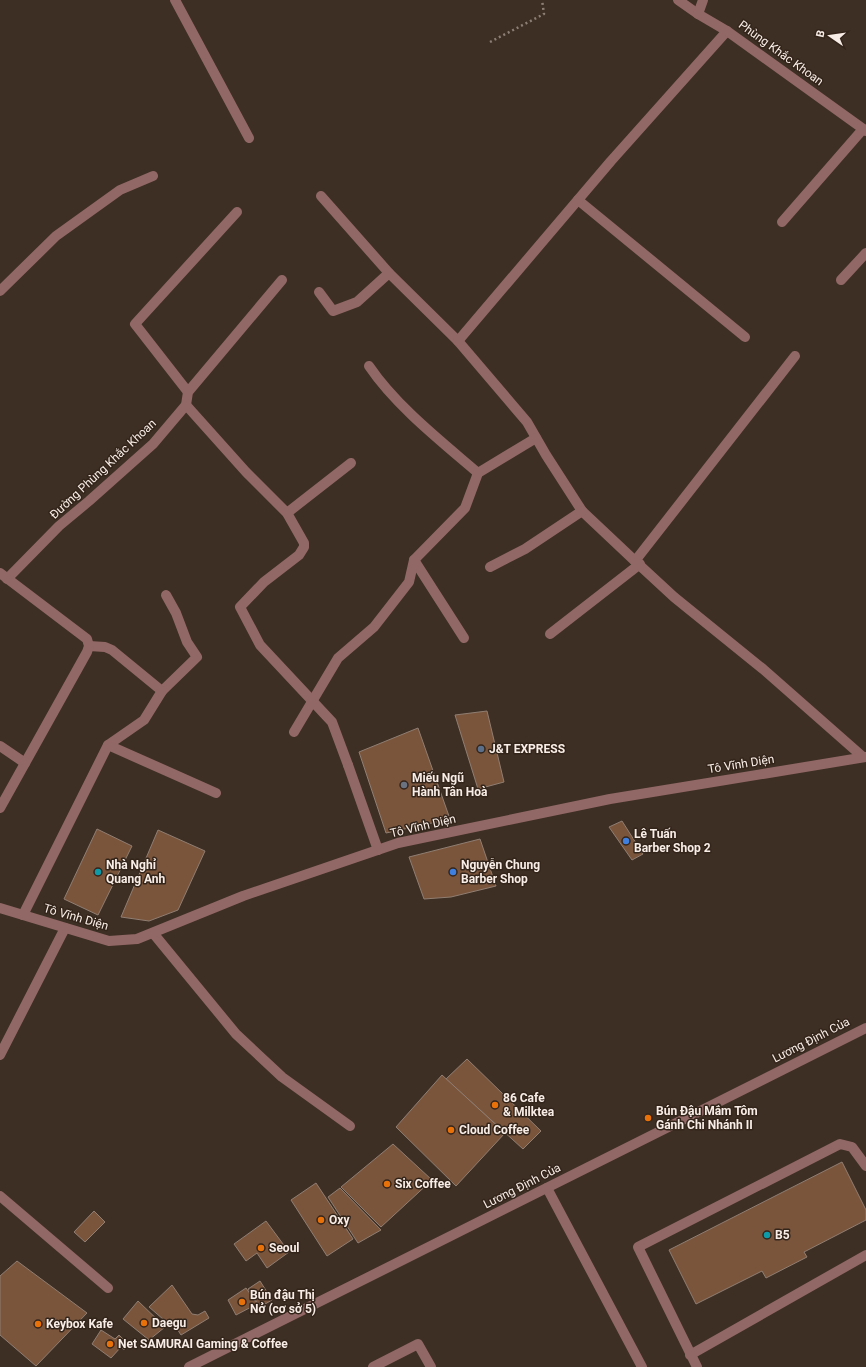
<svg xmlns="http://www.w3.org/2000/svg" width="866" height="1367" font-family="Roboto,sans-serif">
	<rect width="100%" height="100%" fill="#3e2f24"/>
	<g fill="#7a553c" stroke="#907e72">
		<path d="M487 711 504 782 478 789 455 715Z"/>
		<path d="M418 728 450 819 386 833 359 752Z"/>
		<path d="M622 821 643 854 632 860 609 827Z"/>
		<path d="M97 829 132 846 98 915 64 899Z"/>
		<path d="M158 830 205 851 178 910 149 921 121 917Z"/>
		<path d="M480 839 496 886 451 897 424 899 409 857Z"/>
		<path d="M467 1059 541 1131 523 1149 446 1079Z"/>
		<path d="M442 1075 505 1133 456 1186 396 1127Z"/>
		<path d="M393 1144 432 1180 381 1227 341 1187Z"/>
		<path d="M842 1162 866 1210V1220L804 1252 807 1257 766 1278 762 1271 696 1304 669 1250Z"/>
		<path d="M316 1183 353 1239 327 1256 291 1200Z"/>
		<path d="M340 1188 381 1230 358 1243 328 1197Z"/>
		<path d="M94 1211 105 1222 85 1242 74 1232Z"/>
		<path d="M266 1221 289 1252 267 1268 257 1253 246 1261 234 1244Z"/>
		<path d="M17 1261 87 1313 36 1366 0 1335V1276Z"/>
		<path d="M260 1281 272 1300 260 1307 248 1289Z"/>
		<path d="M172 1285 192 1314 198 1315 205 1311 209 1318 181 1335 174 1324 171 1326 149 1307Z"/>
		<path d="M246 1288 257 1304 236 1315 228 1300Z"/>
		<path d="M138 1301 165 1327 149 1340 123 1319Z"/>
		<path d="M101 1330 115 1339 119 1335 128 1344 124 1350 121 1347 111 1358 92 1344Z"/>
	</g>
	<g fill="none" stroke-linecap="round" stroke-linejoin="round">
		<path stroke="#8c7f75" stroke-width="2.5" stroke-dasharray="2 3" stroke-linecap="butt" d="M490 42 544 14 542 0"/>
		<g stroke="#926866" stroke-width="10">
			<path d="M175 0 249 138"/>
			<path d="M321 196 389 273"/>
			<path d="M578 200 745 337"/>
			<path d="M782 222 863 129"/>
			<path d="M841 280 866 253"/>
			<path d="M0 291 56 236 120 190 153 176"/>
			<path d="M319 292 333 311 357 302 389 273 458 341 527 422 546 455 582 511 635 561"/>
			<path d="M458 341 611 161 727 31"/>
			<path d="M795 356 635 561 674 597 763 669 863 757"/>
			<path d="M369 366C396 406 442 442 478 473"/>
			<path d="M188 392 135 324 237 212"/>
			<path d="M186 405 246 472 287 513 304 543V547L299 555 264 582 240 607 260 645 332 722 348 765"/>
			<path d="M287 513 351 463"/>
			<path d="M414 560 464 638"/>
			<path d="M490 567 525 549 582 511"/>
			<path d="M7 579 59 526 89 501 153 444 186 405 188 392 282 280"/>
			<path d="M550 634 640 564"/>
			<path d="M89 646 105 647 112 650 162 691 197 657 187 642 176 613 166 595"/>
			<path d="M294 732 338 658 374 627 409 582 414 560 465 508 478 473 536 438"/>
			<path d="M108 745 144 720 162 691"/>
			<path d="M0 746 25 763"/>
			<path d="M153 933 236 1034 282 1077 350 1126"/>
			<path d="M690 1355 866 1255"/>
			<path d="M697 1367 638 1247 840 1144 852 1147 866 1166"/>
		</g>
		<path stroke="#926866" stroke-width="10" d="M373 1367 418 1344 431 1367"/>
		<g stroke="#926866" stroke-width="10">
			<path d="M678 0 698 14 727 31 866 131"/>
			<path d="M698 14 703 0"/>
			<path d="M0 573 87 639 89 646 87 652 0 808"/>
			<path d="M348 765 378 850"/>
			<path d="M0 908 109 941 137 939 243 896 398 843 610 799 866 757"/>
			<path d="M23 915 108 745 216 793"/>
			<path d="M0 1055 65 928"/>
			<path d="M547 1188 642 1367"/>
			<path d="M0 1196 108 1288"/>
		</g>
		<path stroke="#926866" stroke-width="10" d="M189 1367 866 1028"/>
	</g>
	<circle fill="#5c6f8a" stroke="#34251b" stroke-width="1.5" cx="481" cy="749" r="4"/>
	<circle fill="#6b7280" stroke="#34251b" stroke-width="1.5" cx="404" cy="785" r="4"/>
	<g fill="#3f7fe0" stroke="#34251b" stroke-width="1.5">
		<circle cx="626" cy="841" r="4"/>
		<circle cx="453" cy="872" r="4"/>
	</g>
	<g fill="#0f9aa8" stroke="#34251b" stroke-width="1.5">
		<circle cx="98" cy="872" r="4"/>
		<circle cx="767" cy="1235" r="4"/>
	</g>
	<g fill="#e8710a" stroke="#34251b" stroke-width="1.5">
		<circle cx="495" cy="1105" r="4"/>
		<circle cx="648" cy="1118" r="4"/>
		<circle cx="451" cy="1130" r="4"/>
		<circle cx="387" cy="1184" r="4"/>
		<circle cx="321" cy="1220" r="4"/>
		<circle cx="261" cy="1248" r="4"/>
		<circle cx="242" cy="1302" r="4"/>
		<circle cx="144" cy="1323" r="4"/>
		<circle cx="38" cy="1324" r="4"/>
		<circle cx="110" cy="1344" r="4"/>
	</g>
	<g text-anchor="middle" stroke-width="3" stroke-linejoin="round" paint-order="stroke">
		<g font-size="12" fill="#f8eee7" stroke="#34251b">
			<text transform="translate(781 53) rotate(36)" y="4">Phùng Khắc Khoan</text>
			<text transform="translate(103 469) rotate(-43)" y="4">Đường Phùng Khắc Khoan</text>
			<text transform="translate(741 764) rotate(-9)" y="4">Tô Vĩnh Diện</text>
			<text transform="translate(423 826) rotate(-13)" y="4">Tô Vĩnh Diện</text>
			<text transform="translate(76 917) rotate(16)" y="4">Tô Vĩnh Diện</text>
			<text transform="translate(811 1040) rotate(-27)" y="4">Lương Định Của</text>
			<text transform="translate(522 1186) rotate(-27)" y="4">Lương Định Của</text>
		</g>
		<g font-size="12" font-weight="bold" fill="#f8eee7" stroke="#34251b" text-anchor="start">
			<text x="489" y="753">J&amp;T EXPRESS</text>
			<text x="412" y="782">Miếu Ngũ<tspan x="412" dy="14">Hành Tân Hoà</tspan></text>
			<text x="634" y="838">Lê Tuấn<tspan x="634" dy="14">Barber Shop 2</tspan></text>
			<text x="106" y="869">Nhà Nghỉ<tspan x="106" dy="14">Quang Anh</tspan></text>
			<text x="461" y="869">Nguyễn Chung<tspan x="461" dy="14">Barber Shop</tspan></text>
			<text x="503" y="1102">86 Cafe<tspan x="503" dy="14">&amp; Milktea</tspan></text>
			<text x="656" y="1115">Bún Đậu Mắm Tôm<tspan x="656" dy="14">Gánh Chi Nhánh II</tspan></text>
			<text x="459" y="1134">Cloud Coffee</text>
			<text x="395" y="1188">Six Coffee</text>
			<text x="329" y="1224">Oxy</text>
			<text x="775" y="1239">B5</text>
			<text x="269" y="1252">Seoul</text>
			<text x="250" y="1299">Bún đậu Thị<tspan x="250" dy="14">Nở (cơ sở 5)</tspan></text>
			<text x="152" y="1327">Daegu</text>
			<text x="46" y="1328">Keybox Kafe</text>
			<text x="118" y="1348">Net SAMURAI Gaming &amp; Coffee</text>
		</g>
	</g>
	<g transform="translate(830 36) rotate(283)" stroke="#34251b" stroke-width="3" paint-order="stroke">
	<path d="M0-3L7 15L0 10L-7 15Z" fill="#f8eee7"/>
	<text y="-6" font-size="11" font-weight="bold" text-anchor="middle" fill="#f8eee7">B</text>
	</g>
</svg>
